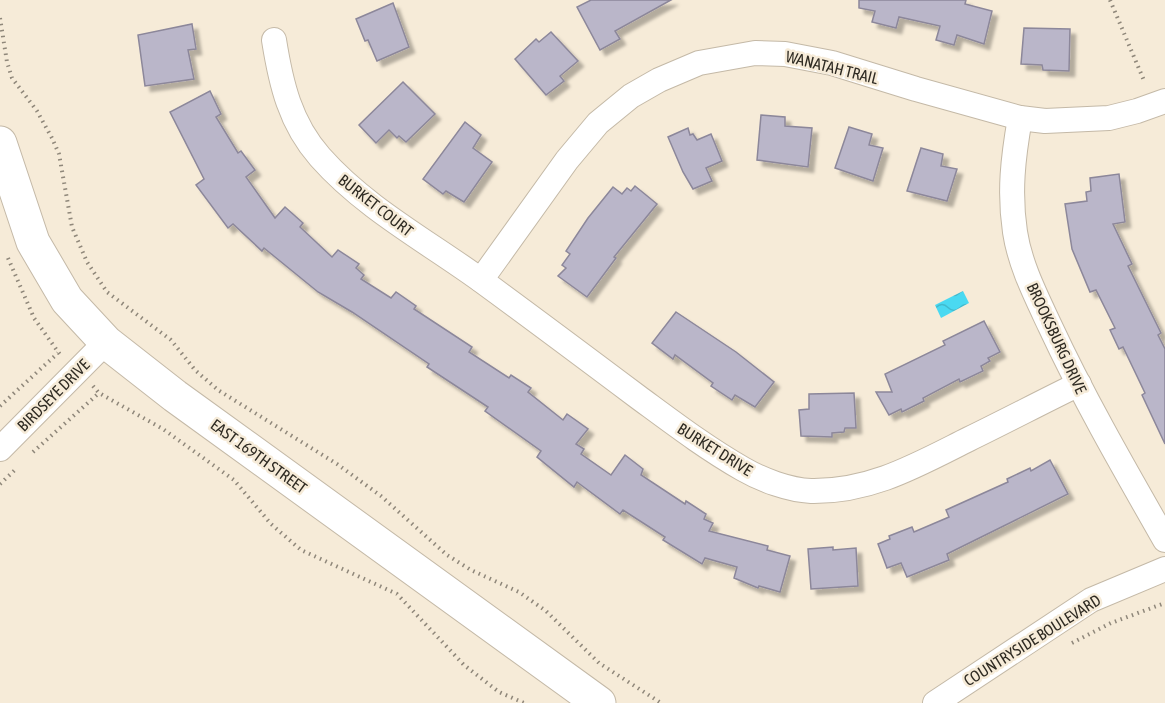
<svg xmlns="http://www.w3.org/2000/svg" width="1165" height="703" font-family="'Asap Condensed',sans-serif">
	<defs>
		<pattern id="water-waves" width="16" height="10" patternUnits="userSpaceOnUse" patternTransform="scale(1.5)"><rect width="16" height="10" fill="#4ad9f1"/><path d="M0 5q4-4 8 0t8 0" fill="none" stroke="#41bace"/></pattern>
		<filter id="shadow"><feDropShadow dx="5.5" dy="5.5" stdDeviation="1.5" flood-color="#0004"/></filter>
	</defs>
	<rect width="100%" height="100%" fill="#f6ebd8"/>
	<path fill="url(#water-waves)" d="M963 291 969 303 941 318 935 305Z"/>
	<g fill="#bab6c9" stroke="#8c879a" stroke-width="1.5" filter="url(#shadow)">
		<path d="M591 0H671L615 31 620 39 600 50 577 7Z"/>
		<path d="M859 0H966L965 4 992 11 984 44 957 35 954 45 936 40 940 26 899 17 896 28 872 22 875 11 859 8Z"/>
		<path d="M393 3 409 47 377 61 368 40 365 41 356 19Z"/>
		<path d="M192 24 196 49 188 50 194 79 145 86 138 35Z"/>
		<path d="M1024 28 1070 29 1069 71 1043 70 1042 65 1021 64Z"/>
		<path d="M551 32 578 61 560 76 564 81 546 95 515 59 536 39 539 42Z"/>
		<path d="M403 82 435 114 406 142 399 136 397 138 389 130 376 143 359 125Z"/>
		<path d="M210 91 221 114 216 117 238 153 241 151 255 170 246 177 275 218 285 207 303 223 300 227 332 257 338 250 359 264 356 268 364 275 361 279 391 298 396 292 416 306 414 309 472 347 469 352 509 378 511 375 531 388 528 392 563 420 567 414 588 429 576 444 584 449 581 454 611 475 625 455 643 469 641 475 685 504 686 501 706 514 704 519 713 523 709 531 768 546 767 550 790 556 780 592 759 586 758 588 734 578 737 567 705 558 702 564 663 540 665 537 623 510 620 514 577 482 574 487 537 457 541 451 485 411 488 407 427 367 429 364 352 312 318 292 264 248 262 251 233 224 228 228 196 185 204 179 170 112Z"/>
		<path d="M761 115 785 117V126L812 128 808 167 757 160Z"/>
		<path d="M465 122 481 135 473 148 492 162 464 202 446 191 443 194 423 179Z"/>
		<path d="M849 127 872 134 869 145 883 148 873 181 835 168Z"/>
		<path d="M688 128 690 135 693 134 697 140 711 134 722 161 706 168 712 181 693 189 683 172 668 137Z"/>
		<path d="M921 148 943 154 941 166 957 169 947 201 907 191Z"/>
		<path d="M1119 174 1125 222 1113 224 1132 264 1128 266 1161 333 1158 335 1165 349V444L1142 395 1145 393 1123 347 1119 349 1110 330 1115 328 1096 290 1090 292 1072 249 1065 204 1087 201 1086 192 1091 191 1090 178Z"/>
		<path d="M635 186 657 204 614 257 616 258 587 297 558 276 566 268 562 265 570 254 566 251 588 218 613 187 622 194 627 188 631 191Z"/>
		<path d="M676 312 736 352 774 382 755 407 735 395 732 400 711 386 713 383 675 355 673 359 652 343Z"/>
		<path d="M984 321 1000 352 988 358 990 361 981 366 983 371 960 382 959 379 923 398 924 401 902 412 901 409 889 415 876 392H892L885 374 945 345 943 341Z"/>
		<path d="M854 393 856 428H845L844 432 832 433V437L801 436 799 410 809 409V394Z"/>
		<path d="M1050 460 1068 494 947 554 949 560 907 577 901 563 887 568 878 544 890 539 889 536 912 527 914 532 949 517 946 510 1008 482 1007 479 1030 468 1031 471Z"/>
		<path d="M833 547V550L856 548 858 586 811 589 808 549Z"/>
	</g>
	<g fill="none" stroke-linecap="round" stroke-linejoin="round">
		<g stroke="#c4b9a7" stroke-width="26">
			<g id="street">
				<path d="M274 40C281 84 290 123 320 157 365 208 427 241 482 281 534 319 586 358 638 397 672 422 706 448 743 469 762 480 789 490 811 491 871 492 917 465 969 439 1006 421 1042 402 1079 384"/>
				<path d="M1020 118C1013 158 1009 192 1015 232 1020 265 1036 296 1050 326 1084 399 1125 470 1165 540"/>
				<path d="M481 280 567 160 598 123 631 96 659 80 699 63 755 53 785 54 832 63 916 89 1020 118 1045 121 1109 118 1137 111 1165 101"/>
				<path d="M0 449 106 342"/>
				<path d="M935 703 1091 600 1165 569"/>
			</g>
		</g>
		<g stroke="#c4b9a7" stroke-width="35">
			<path id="secondary" d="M0 143 33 242 67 300 106 342 175 396 599 703"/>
		</g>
		<g stroke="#8f877a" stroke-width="4" stroke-dasharray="1.5 4.5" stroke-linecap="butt">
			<path d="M1110 0 1145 83"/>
			<path d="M0 18 7 62 12 78 37 111 52 138 59 154 72 227 87 262 107 292 171 340 195 370 218 390 337 464 381 496 447 555 471 570 519 592 546 611 599 663 661 703"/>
			<path d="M8 258 34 318 61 356"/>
			<path d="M93 386 99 393 163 429 234 480 271 524 301 550 397 594 464 665 499 692 524 703"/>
			<path d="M0 406 58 353"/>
			<path d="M33 452 99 393"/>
			<path d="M0 484 17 468"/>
			<path d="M1072 643 1111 623 1165 603"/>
		</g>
		<use href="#street" stroke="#fff" stroke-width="24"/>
		<use href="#secondary" stroke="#fff" stroke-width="33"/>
	</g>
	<g text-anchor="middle" stroke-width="5" stroke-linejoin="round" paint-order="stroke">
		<g font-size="16" fill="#2f2b23" stroke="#f6ebd8">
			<text transform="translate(832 67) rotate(14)" y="6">WANATAH TRAIL</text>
			<text transform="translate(376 205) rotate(38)" y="6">BURKET COURT</text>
			<text transform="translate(1057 338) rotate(65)" y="6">BROOKSBURG DRIVE</text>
			<text transform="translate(53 395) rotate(-45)" y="6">BIRDSEYE DRIVE</text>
			<text transform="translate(715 449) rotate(32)" y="6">BURKET DRIVE</text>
			<text transform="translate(259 456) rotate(36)" y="6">EAST 169TH STREET</text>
			<text transform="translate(1032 640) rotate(-32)" y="6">COUNTRYSIDE BOULEVARD</text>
		</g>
	</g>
</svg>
